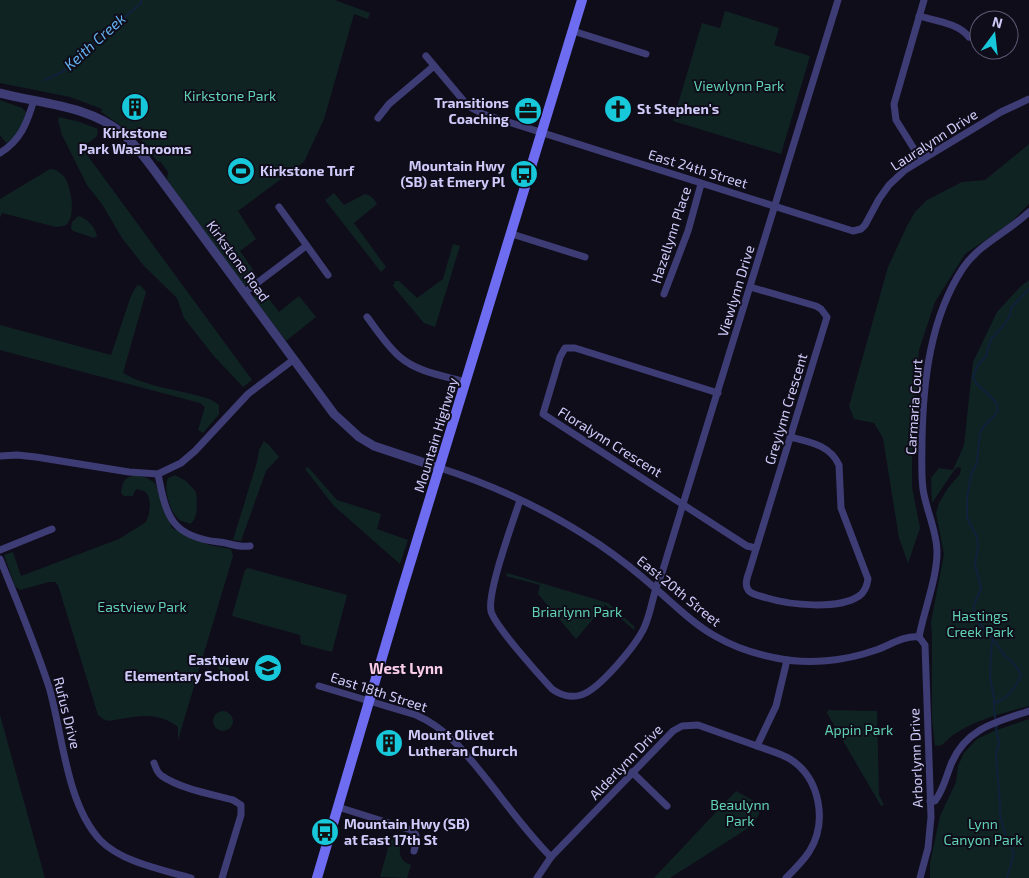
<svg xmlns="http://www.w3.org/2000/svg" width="1029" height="878" font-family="'Exo 2',sans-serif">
	<rect width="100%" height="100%" fill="#0f0d1a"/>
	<g fill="#102323">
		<path d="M0 0H335L370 13 368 19 354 14 324 119 304 162 238 211 256 239 240 251 258 277 245 286 169 183 167 179 168 172 160 161 158 162 140 139 101 112 102 109 70 97 0 83Z"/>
		<path d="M725 11 779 28 774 45 810 56 781 154 673 121 702 23 720 28Z"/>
		<path d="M0 100 22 108 26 112V118L15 138 6 143 0 135Z"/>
		<path d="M59 117 80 122 98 129 97 136 82 148 252 380 243 387 213 355 184 318 177 298 144 266 122 238 102 204 87 185 62 135 58 120Z"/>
		<path d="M1029 144V204L1009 224 965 254 935 302 919 350 912 456V487L920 528 908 563 899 538 883 438 874 423 854 419 849 406 888 267 907 226 915 212 927 200 962 182 985 180Z"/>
		<path d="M50 169 56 170C59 172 63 175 65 178 71 187 76 215 67 224 64 227 60 226 56 227L2 213 0 218V199Z"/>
		<path d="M334 193 344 205 365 194C371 196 374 198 377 204L354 223 386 267 381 272 325 200Z"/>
		<path d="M78 216C87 218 95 227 97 236L94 238 73 231 71 228 72 222Z"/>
		<path d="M453 244 460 246 435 327 424 323 393 286 395 281H399L417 298 443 279Z"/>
		<path d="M1029 280V706C1000 714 963 722 942 745L935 746 932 718V636L931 622 944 554 936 513 939 503 948 488 960 474 961 468 958 467 955 469 932 503 931 478 939 468 953 470 964 445 973 362 997 312 1021 286Z"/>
		<path d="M137 285 141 286 146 292 123 373C141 384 166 388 187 393 198 396 210 397 219 405V414L203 433 198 430 205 407 200 403 0 350V325L111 355 131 296Z"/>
		<path d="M263 291 279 312 299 296 316 317 286 341 253 297Z"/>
		<path d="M264 441 269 445 279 457 266 471 241 541 233 540 257 462 259 450Z"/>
		<path d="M308 467 337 500 381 514 377 529 408 540 400 564 334 506 305 469Z"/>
		<path d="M137 475 147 478 155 483 172 528 209 545 231 549 233 556 178 740V727C156 710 134 717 109 721L103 719 98 715 58 585 55 582H49L20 590 15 586 4 555 13 552 21 576 119 539 146 522 149 514 150 504 148 495 144 491 137 489 134 492 133 496H124L121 493C123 481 124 477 137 475Z"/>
		<path d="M175 475 186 481 196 492C197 502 199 518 190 524 189 523 182 521 181 521 170 514 163 490 168 478Z"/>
		<path d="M248 568 347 595 332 652 301 644 300 635 232 616 245 570Z"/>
		<path d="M507 573 608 603 635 627 634 630 605 605 576 639 538 594 540 585 506 576Z"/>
		<path d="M225 659 233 676 223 680 216 663Z"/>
		<path d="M828 710 877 711 879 795 884 805 881 806 827 713Z"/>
		<circle cx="223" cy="721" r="10"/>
		<path d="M0 715 45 878H0Z"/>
		<path d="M1029 719V878H930V863L940 816 956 782 958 766 964 753 977 739 994 731Z"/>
		<path d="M736 791 763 806 753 825 670 878H654Z"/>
		<path d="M392 834 402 837C399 849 397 860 411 865L407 878 380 877Z"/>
	</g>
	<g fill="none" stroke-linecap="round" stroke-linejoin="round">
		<g stroke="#10213b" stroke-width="2">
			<path d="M45 80 62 72 141 3V0"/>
			<path d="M993 639C998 644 1000 650 1005 656 1011 662 1019 667 1021 675 1016 688 1008 698 995 703"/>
			<path d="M996 721C994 713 994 708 994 701 994 692 990 683 990 674 991 662 990 650 993 639L977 621 974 615V605L981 588 975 564 978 547 977 537 967 518V498L971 475 977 462 980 433 984 426 995 415 998 410 997 404 992 398 976 383 973 378 977 366 986 356 991 339 1004 325 1010 315 1011 308 1029 289"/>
			<path d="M997 725 996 729 999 743 996 754 1000 804V815L1006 837 1014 853 1007 878"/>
		</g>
		<g stroke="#3e3c75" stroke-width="7">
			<path d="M919 16C936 21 958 23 969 37"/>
			<path d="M573 31 646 54"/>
			<path d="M426 56 468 106 483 114 853 231 861 229 865 225 879 199 889 185 905 170 1001 112 1029 99"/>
			<path d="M378 118 389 104 434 66"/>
			<path d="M0 153C21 140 27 123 34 100"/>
			<path d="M921 160 896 120 894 104 924 0"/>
			<path d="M279 207 328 275"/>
			<path d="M512 234 585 257"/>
			<path d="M750 287 816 306 821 309 827 317 749 572C747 578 744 585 749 591 753 595 761 596 767 598 790 605 838 610 859 596 865 592 867 586 868 579L841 508 839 465C830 445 810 442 790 437"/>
			<path d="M244 293 306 246"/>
			<path d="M664 294 688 231 701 184"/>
			<path d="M367 317C377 330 387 346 400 357 417 372 444 376 466 382"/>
			<path d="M718 393 575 348H565L560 357 543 414 747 546 756 548"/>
			<path d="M0 456 17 455 36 457 129 472 158 474 181 463 195 451 248 394 293 360"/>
			<path d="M440 468C496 486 551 512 600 545 619 558 638 573 656 589 675 605 693 624 715 636 734 647 755 654 776 658 808 665 845 661 876 650 890 645 905 635 919 637"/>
			<path d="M158 474C166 517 172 537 219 542 230 543 239 548 250 546"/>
			<path d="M520 500C513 522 487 592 491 611 494 625 540 676 552 689 560 695 571 698 581 695 599 690 636 645 644 628 652 611 653 590 662 573L683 504 838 0"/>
			<path d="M0 550 52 529"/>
			<path d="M0 559C17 601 35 644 49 687 63 735 66 803 100 840 121 862 163 870 191 878"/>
			<path d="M919 637C924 610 937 579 937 552 937 531 926 510 923 489 921 473 922 456 922 440 923 382 930 318 963 268 979 244 1008 232 1029 212"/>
			<path d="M919 637 925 645 931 817 928 848 920 878"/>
			<path d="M319 686 416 715C446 728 464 751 484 776 506 803 526 832 551 857"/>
			<path d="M757 746C768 750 780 753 790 759 820 778 828 822 809 852 803 861 794 870 786 878"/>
			<path d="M154 763C156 768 157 773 162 776 181 789 211 794 233 800L241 805V815L222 878"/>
			<path d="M632 772 667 806"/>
			<path d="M930 801H935C944 789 946 776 952 762 967 728 996 722 1029 711"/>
			<path d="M338 807 411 830C420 835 416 843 414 851"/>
			<path d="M537 878 551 857 673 731 682 726 698 725 757 746 776 706 787 660"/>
		</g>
		<path stroke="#3e3c75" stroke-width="9" d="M0 93C42 104 87 105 122 133 136 145 146 159 157 174L334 414 359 437 374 446 440 468"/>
		<path stroke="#6e6cf0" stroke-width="10" d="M317 878 401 593 582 0"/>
	</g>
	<defs>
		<g id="building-disc" transform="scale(1.4375)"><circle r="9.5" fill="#17c8da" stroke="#0f0d1a"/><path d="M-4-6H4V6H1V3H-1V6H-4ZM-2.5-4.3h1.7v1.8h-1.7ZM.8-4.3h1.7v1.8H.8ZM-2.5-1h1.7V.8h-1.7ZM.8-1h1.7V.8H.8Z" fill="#111"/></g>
		<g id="church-disc" transform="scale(1.4375)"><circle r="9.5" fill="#17c8da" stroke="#0f0d1a"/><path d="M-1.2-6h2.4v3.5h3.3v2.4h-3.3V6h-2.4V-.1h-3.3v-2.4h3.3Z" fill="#111"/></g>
		<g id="office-disc" transform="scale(1.4375)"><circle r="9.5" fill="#17c8da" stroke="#0f0d1a"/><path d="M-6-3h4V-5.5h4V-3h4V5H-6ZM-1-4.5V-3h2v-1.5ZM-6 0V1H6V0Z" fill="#111"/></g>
		<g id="stadium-disc" transform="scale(1.4375)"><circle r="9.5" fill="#17c8da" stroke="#0f0d1a"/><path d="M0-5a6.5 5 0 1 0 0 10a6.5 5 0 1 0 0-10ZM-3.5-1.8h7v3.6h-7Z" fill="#111"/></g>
		<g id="bus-disc" transform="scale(1.4375)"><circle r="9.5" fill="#17c8da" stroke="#0f0d1a"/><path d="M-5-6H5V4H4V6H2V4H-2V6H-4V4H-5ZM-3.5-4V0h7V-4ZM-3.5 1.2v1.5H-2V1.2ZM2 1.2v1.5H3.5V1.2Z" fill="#111"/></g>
		<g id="school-disc" transform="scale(1.4375)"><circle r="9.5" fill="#17c8da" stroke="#0f0d1a"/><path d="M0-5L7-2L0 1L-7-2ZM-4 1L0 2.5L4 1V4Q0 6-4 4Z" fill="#111"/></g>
	</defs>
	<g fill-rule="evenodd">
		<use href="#building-disc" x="135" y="107"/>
		<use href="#church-disc" x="618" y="109"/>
		<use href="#office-disc" x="528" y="111"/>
		<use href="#stadium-disc" x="241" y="171"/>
		<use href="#bus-disc" x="524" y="174"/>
		<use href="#school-disc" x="268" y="668"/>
		<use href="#building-disc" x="389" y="743"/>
		<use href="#bus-disc" x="325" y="832"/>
	</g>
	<g text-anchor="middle" stroke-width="4" stroke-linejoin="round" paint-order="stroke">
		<g font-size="14" fill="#60d1b3" stroke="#0f0d1a">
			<text x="739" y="91">Viewlynn Park</text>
			<text x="230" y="101">Kirkstone Park</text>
			<text x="142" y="612">Eastview Park</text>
			<text x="577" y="617">Briarlynn Park</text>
			<text x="980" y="621">Hastings<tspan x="980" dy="16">Creek Park</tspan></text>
			<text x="859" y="735">Appin Park</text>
			<text x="740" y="810">Beaulynn<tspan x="740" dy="16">Park</tspan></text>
			<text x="983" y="829">Lynn<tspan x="983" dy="16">Canyon Park</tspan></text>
		</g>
		<g font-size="14" font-weight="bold" fill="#d0cbfa" stroke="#0f0d1a" text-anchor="start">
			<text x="509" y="108" text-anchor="end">Transitions<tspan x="509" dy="16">Coaching</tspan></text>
			<text x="637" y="114">St Stephen's</text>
			<text x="135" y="138" text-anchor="middle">Kirkstone<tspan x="135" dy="16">Park Washrooms</tspan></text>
			<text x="505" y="171" text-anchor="end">Mountain Hwy<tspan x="505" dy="16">(SB) at Emery Pl</tspan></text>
			<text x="260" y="176">Kirkstone Turf</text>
			<text x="249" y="665" text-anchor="end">Eastview<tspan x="249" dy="16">Elementary School</tspan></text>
			<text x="408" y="740">Mount Olivet<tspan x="408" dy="16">Lutheran Church</tspan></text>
			<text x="344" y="829">Mountain Hwy (SB)<tspan x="344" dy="16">at East 17th St</tspan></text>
		</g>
		<g font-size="14" fill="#d0cbfa" stroke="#0f0d1a">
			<text transform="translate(934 140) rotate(-33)" y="5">Lauralynn Drive</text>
			<text transform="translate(698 169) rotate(17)" y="5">East 24th Street</text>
			<text transform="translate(671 235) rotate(-72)" y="5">Hazellynn Place</text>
			<text transform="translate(238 261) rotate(54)" y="5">Kirkstone Road</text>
			<text transform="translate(736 291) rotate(-73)" y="5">Viewlynn Drive</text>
			<text transform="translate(914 407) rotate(-86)" y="5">Carmaria Court</text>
			<text transform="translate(786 409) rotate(-73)" y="5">Greylynn Crescent</text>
			<text transform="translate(436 435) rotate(-73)" y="5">Mountain Highway</text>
			<text transform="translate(610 442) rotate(32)" y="5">Floralynn Crescent</text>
			<text transform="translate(679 591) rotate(39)" y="5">East 20th Street</text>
			<text transform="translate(379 692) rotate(18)" y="5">East 18th Street</text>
			<text transform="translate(67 713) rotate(76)" y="5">Rufus Drive</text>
			<text transform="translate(916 758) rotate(-92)" y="5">Arborlynn Drive</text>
			<text transform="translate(626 762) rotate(-46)" y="5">Alderlynn Drive</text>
		</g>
		<g font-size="15" font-style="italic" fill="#64b0ef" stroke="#0f0d1a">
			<text transform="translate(95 42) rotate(-42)" y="5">Keith Creek</text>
		</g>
		<g font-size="15" font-weight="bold" fill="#facdea" stroke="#0f0d1a">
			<text x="406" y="674">West Lynn</text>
		</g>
	</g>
	<g transform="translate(994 35) rotate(15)"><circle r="24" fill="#0f0d1a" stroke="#5c5974"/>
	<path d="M0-4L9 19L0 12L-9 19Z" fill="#17c8da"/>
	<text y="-8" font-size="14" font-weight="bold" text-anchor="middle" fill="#d0cbfa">N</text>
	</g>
</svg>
